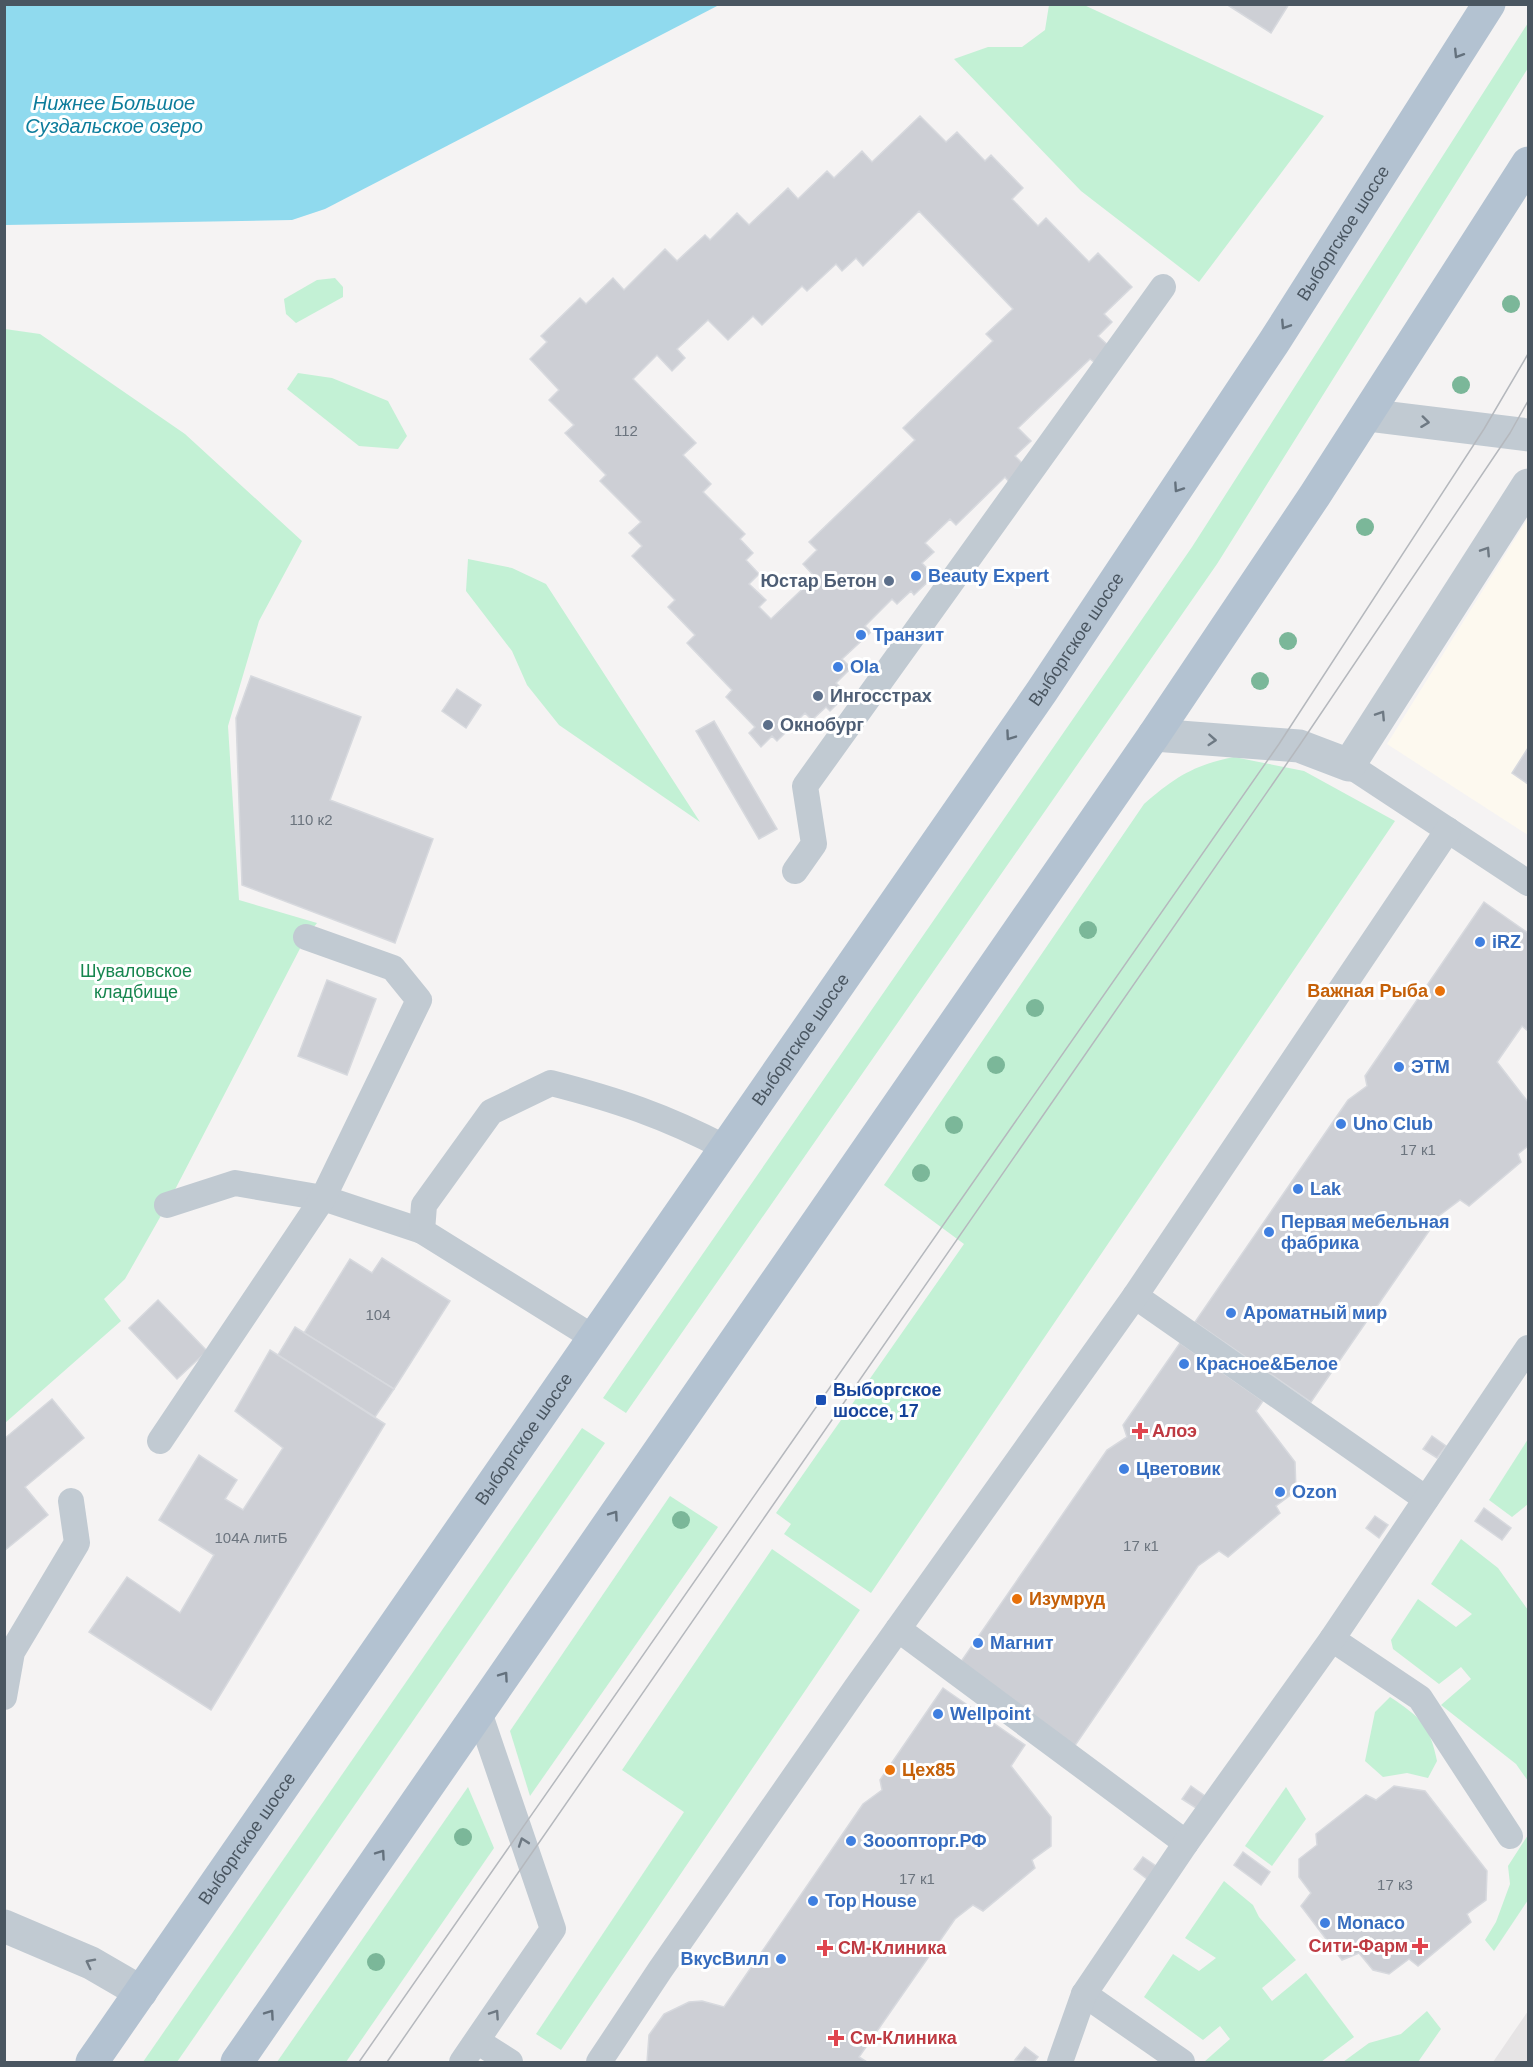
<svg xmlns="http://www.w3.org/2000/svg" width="1533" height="2067" font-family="Helvetica,sans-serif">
	<rect width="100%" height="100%" fill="#f5f3f3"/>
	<path fill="#fdf9ef" d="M1528 518V835L1387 744Z"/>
	<path fill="#e6e4e5" d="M1528 2011V2062H1493Z"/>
	<g fill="#c3f1d5">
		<path d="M1049 5H1084L1324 116 1199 282 1081 191 954 59 988 47H1022L1045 30Z"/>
		<path d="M1528 23V68L1217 564 626 1413 603 1398 1192 547Z"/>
		<path d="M335 278 343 287V297L296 323 286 314 284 299 317 280Z"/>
		<path d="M5 329 40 334 185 434 302 541 259 621 228 726 239 900 317 923 306 937 167 1205 125 1279 104 1299 121 1321 5 1423Z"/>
		<path d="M298 373 332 378 388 401 407 436 398 449 359 446 287 389Z"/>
		<path d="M468 559 512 568 546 584 700 822 559 725 527 685 512 651 466 591Z"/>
		<path d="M1234 757 1304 771 1395 821 871 1593 784 1534 791 1524 776 1513 964 1244 884 1185 1144 804C1175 777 1194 765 1234 757Z"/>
		<path d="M582 1428 605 1443 177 2062H143Z"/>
		<path d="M1528 1439V1504L1512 1517 1489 1500Z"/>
		<path d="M670 1496 718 1527 530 1796 510 1731Z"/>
		<path d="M1461 1539 1498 1568 1528 1610V1781L1516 1764 1441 1705 1471 1679 1461 1667 1439 1684 1393 1649 1391 1640 1418 1599 1456 1627 1472 1614 1431 1584Z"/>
		<path d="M772 1549 860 1610 561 2050 536 2034 684 1812 622 1770Z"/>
		<path d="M1390 1697C1420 1717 1430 1725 1437 1761L1428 1778 1407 1773 1383 1777 1365 1761 1375 1712Z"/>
		<path d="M468 1787 494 1848 346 2062H277Z"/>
		<path d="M1286 1787 1306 1819 1272 1866 1245 1846Z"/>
		<path d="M1528 1835V1900L1494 1951 1485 1940 1496 1922 1510 1884 1508 1866Z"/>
		<path d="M1224 1881 1253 1905 1259 1917 1296 1960 1262 1988 1272 2001 1306 1973 1354 2037 1321 2062H1204L1230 2039 1220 2026 1203 2040 1144 1997 1173 1954 1199 1971 1216 1958 1185 1938Z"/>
		<path d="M1427 2011 1441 2029 1418 2062H1343L1369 2043 1401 2034Z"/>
	</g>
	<path fill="#90daee" d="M4 5 5 4 719 5 325 209 292 220 5 225Z"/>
	<g fill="#cdcfd5" stroke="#d7d9de" stroke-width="1.5" fill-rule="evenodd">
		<path d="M1226 4H1289L1271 33Z"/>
		<path d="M920 116 946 142 957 132 985 161 991 155 1023 188 1012 199 1038 226 1046 218 1089 262 1098 253 1132 287 1104 314 1112 322 1098 336 1110 347 1094 362 1090 359 1018 428 1031 441 1015 456 1025 466 1009 482 1005 477 956 525 950 519 925 543 934 552 922 563 934 576 914 595 911 591 897 604 892 599 865 626 871 632 842 659 851 668 836 683 847 694 830 711 826 707 812 720 805 713 777 741 772 736 761 747 749 733 755 727 726 697 732 690 687 643 695 635 668 607 675 600 632 556 642 546 629 533 641 522 600 481 606 475 565 433 574 425 549 400 559 390 530 359 547 342 541 336 580 298 586 304 613 278 624 290 665 249 677 261 705 235 710 240 737 213 749 225 788 188 798 199 827 171 834 178 862 151 872 162ZM919 211 1013 309 986 334 993 341 903 428 915 440 809 542 817 550 803 564 815 577 771 619 759 607 766 600 749 584 759 574 746 560 753 553 740 539 745 534 703 492 711 484 683 455 696 443 633 379 657 355 672 371 685 358 677 349 708 320 728 340 753 316 762 325 802 286 807 291 836 264 842 271 856 258 863 266Z"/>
		<path d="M251 676 361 717 330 800 433 839 395 943 242 885 236 718Z"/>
		<path d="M457 689 481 705 466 728 442 711Z"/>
		<path d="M714 721 777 829 759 839 696 731Z"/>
		<path d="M1528 748V784L1512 773Z"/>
		<path d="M1484 902 1528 933V1031L1522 1026 1497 1062 1528 1102V1146L1518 1154 1521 1162 1469 1206 1460 1200 1440 1215 1311 1402 1195 1322 1348 1100 1367 1086 1365 1076Z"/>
		<path d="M327 980 376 999 347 1075 298 1056Z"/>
		<path d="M382 1258 450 1301 394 1389 304 1333 350 1259 372 1273Z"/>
		<path d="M158 1300 207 1351 177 1379 129 1328Z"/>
		<path d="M295 1327 394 1389 375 1417 278 1355Z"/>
		<path d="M1180 1343 1263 1401 1256 1411 1295 1462 1296 1491 1276 1506 1280 1513 1228 1557 1219 1551 1198 1566 1074 1747 958 1666 1107 1450 1127 1437 1123 1425Z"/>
		<path d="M270 1350 385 1424 211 1710 89 1632 127 1577 180 1613 214 1555 159 1520 199 1455 237 1480 225 1499 243 1510 283 1448 235 1411Z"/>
		<path d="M52 1399 84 1438 25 1487 48 1515 4 1551V1439Z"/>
		<path d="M1432 1436 1446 1446 1437 1458 1423 1449Z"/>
		<path d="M1484 1508 1511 1528 1502 1540 1475 1521Z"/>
		<path d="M1375 1516 1388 1525 1379 1538 1366 1528Z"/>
		<path d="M943 1688 1025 1745 1011 1766 1051 1817V1846L1032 1860 1035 1868 983 1911 973 1905 955 1919 859 2057 867 2062H647L649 2035 664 2014 689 2002 702 2001 724 2007 863 1804 882 1790 880 1780Z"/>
		<path d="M1191 1786 1205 1796 1196 1808 1182 1799Z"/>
		<path d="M1394 1786 1425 1791 1487 1871 1486 1900 1467 1914 1471 1922 1418 1966 1409 1959 1389 1974 1373 1970 1359 1953 1342 1960 1301 1906 1311 1893 1299 1877V1859L1317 1845 1316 1834 1366 1795 1376 1800Z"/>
		<path d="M1243 1852 1270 1872 1261 1885 1234 1865Z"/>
		<path d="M1143 1857 1156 1866 1147 1879 1134 1869Z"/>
		<path d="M1025 2047 1038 2057 1034 2062 1015 2060Z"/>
	</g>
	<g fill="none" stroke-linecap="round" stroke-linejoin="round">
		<g stroke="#c1cad2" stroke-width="26">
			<path d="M1349 765 1528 883"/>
			<path d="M795 871 814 844 805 786 1163 287"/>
			<path d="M167 1205 235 1183 323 1198 422 1231"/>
			<path d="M1135 1296 1426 1499"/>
			<path d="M594 1338 422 1231 424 1205 491 1112 551 1083C617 1100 665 1116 726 1148"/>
			<path d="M160 1441 323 1198 419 1000 393 968 306 937"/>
			<path d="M898 1629 1186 1843"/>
			<path d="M1332 1639 1420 1698 1510 1836"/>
			<path d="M4 1697 12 1652 77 1543 71 1501"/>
			<path d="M1084 1994 1182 2062"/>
			<path d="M477 2041 510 2062"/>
			<path d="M462 2062 553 1929 479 1712"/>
			<path d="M599 2062 660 1970 856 1688 1135 1296 1448 830"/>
			<path d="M1060 2062 1084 1994 1186 1843 1332 1639 1528 1348"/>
		</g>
		<g stroke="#c1cad2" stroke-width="33">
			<path d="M1367 415 1528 435"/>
			<path d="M1154 735 1299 746 1349 765 1528 485"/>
			<path d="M4 1926 91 1963 141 1992"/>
		</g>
		<g stroke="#b3c2d1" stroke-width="33">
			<path id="s1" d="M92 2062 1042 691 1274 342 1489 4"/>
			<path d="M237 2062 1154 735 1315 495 1528 163"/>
		</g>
		<g stroke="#b5b8bd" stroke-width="1.5">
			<path d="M359 2062 1279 744 1484 429 1528 354"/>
			<path d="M387 2062 1299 746 1510 433 1528 401"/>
		</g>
	</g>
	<g fill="#7bb799">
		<circle cx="1511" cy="304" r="9"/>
		<circle cx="1461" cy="385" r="9"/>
		<circle cx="1365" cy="527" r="9"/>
		<circle cx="1288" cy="641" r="9"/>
		<circle cx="1260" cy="681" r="9"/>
		<circle cx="1088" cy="930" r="9"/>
		<circle cx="1035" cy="1008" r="9"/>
		<circle cx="996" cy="1065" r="9"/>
		<circle cx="954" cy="1125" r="9"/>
		<circle cx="921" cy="1173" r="9"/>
		<circle cx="681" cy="1520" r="9"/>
		<circle cx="463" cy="1837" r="9"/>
		<circle cx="376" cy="1962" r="9"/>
	</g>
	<defs><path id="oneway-chevron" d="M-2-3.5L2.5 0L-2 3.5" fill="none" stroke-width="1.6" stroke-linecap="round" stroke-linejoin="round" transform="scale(1.5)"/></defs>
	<g stroke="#64717d">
		<use href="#oneway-chevron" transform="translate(1458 54) rotate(122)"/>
		<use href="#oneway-chevron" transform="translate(1285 325) rotate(123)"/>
		<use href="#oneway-chevron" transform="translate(1178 488) rotate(124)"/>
		<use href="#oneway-chevron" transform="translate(1010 736) rotate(125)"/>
		<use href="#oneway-chevron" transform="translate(614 1515) rotate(-55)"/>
		<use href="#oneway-chevron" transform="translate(504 1676) rotate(-55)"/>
		<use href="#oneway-chevron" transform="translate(381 1854) rotate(-55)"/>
		<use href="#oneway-chevron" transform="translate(270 2014) rotate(-55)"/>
	</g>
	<g stroke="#6e7983">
		<use href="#oneway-chevron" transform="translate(1425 422) rotate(7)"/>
		<use href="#oneway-chevron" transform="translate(1486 551) rotate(-57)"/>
		<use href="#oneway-chevron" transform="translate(1381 715) rotate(-57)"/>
		<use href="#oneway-chevron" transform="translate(1212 740) rotate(4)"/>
		<use href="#oneway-chevron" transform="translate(523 1842) rotate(-109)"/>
		<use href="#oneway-chevron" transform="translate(90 1963) rotate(-153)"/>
		<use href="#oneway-chevron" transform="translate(495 2014) rotate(-56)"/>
	</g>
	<g fill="#3f7fe0" stroke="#fff" stroke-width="2">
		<circle cx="916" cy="576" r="6"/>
		<circle cx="861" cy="635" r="6"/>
		<circle cx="838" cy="667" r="6"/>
		<circle cx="1480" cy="942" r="6"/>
		<circle cx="1399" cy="1067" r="6"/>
		<circle cx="1341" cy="1124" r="6"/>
		<circle cx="1298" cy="1189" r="6"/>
		<circle cx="1269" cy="1232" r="6"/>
		<circle cx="1231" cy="1313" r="6"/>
		<circle cx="1184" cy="1364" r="6"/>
		<circle cx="1124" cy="1469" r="6"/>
		<circle cx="1280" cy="1492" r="6"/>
		<circle cx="978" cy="1643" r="6"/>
		<circle cx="938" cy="1714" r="6"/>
		<circle cx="851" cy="1841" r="6"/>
		<circle cx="813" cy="1901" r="6"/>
		<circle cx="1325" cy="1923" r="6"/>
		<circle cx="781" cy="1959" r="6"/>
	</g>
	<g fill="#5c6f8a" stroke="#fff" stroke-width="2">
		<circle cx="889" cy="581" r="6"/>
		<circle cx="818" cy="696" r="6"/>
		<circle cx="768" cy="725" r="6"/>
	</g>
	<g fill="#e8710a" stroke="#fff" stroke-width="2">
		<circle cx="1440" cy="991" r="6"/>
		<circle cx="1017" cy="1599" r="6"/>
		<circle cx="890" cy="1770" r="6"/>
	</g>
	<rect fill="#1a4fb4" stroke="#fff" stroke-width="2" x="815" y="1394" width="12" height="12" rx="3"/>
	<g fill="#e0444e" stroke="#fff" stroke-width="2">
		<path d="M1137 1422h6v6h6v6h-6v6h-6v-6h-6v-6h6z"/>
		<path d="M1417 1937h6v6h6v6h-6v6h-6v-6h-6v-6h6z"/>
		<path d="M822 1939h6v6h6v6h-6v6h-6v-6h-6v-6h6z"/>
		<path d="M833 2029h6v6h6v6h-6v6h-6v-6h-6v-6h6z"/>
	</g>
	<g text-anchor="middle" stroke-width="6" stroke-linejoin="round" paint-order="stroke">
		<g font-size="15" fill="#6b747e">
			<text x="626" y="436">112</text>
			<text x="311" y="825">110 к2</text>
			<text x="1418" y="1155">17 к1</text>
			<text x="378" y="1320">104</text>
			<text x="251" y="1543">104А литБ</text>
			<text x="1141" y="1551">17 к1</text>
			<text x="917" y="1884">17 к1</text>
			<text x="1395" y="1890">17 к3</text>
		</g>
		<g font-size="18" fill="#4a5661" stroke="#fff">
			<text dy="6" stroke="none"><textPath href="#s1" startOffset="2216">Выборгское шоссе</textPath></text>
			<text dy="6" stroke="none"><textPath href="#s1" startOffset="1730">Выборгское шоссе</textPath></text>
			<text dy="6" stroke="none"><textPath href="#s1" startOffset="1244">Выборгское шоссе</textPath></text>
			<text dy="6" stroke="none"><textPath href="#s1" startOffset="758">Выборгское шоссе</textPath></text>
			<text dy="6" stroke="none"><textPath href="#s1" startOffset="272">Выборгское шоссе</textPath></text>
		</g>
		<g font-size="18" font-weight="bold" fill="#366cbe" stroke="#fff" text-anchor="start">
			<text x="928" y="582">Beauty Expert</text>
			<text x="873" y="641">Транзит</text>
			<text x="850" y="673">Ola</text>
			<text x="1492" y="948">iRZ</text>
			<text x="1411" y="1073">ЭТМ</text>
			<text x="1353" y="1130">Uno Club</text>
			<text x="1310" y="1195">Lak</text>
			<text x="1281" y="1228">Первая мебельная<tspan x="1281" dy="21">фабрика</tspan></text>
			<text x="1243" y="1319">Ароматный мир</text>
			<text x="1196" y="1370">Красное&amp;Белое</text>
			<text x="1136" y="1475">Цветовик</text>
			<text x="1292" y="1498">Ozon</text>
			<text x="990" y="1649">Магнит</text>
			<text x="950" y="1720">Wellpoint</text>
			<text x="863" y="1847">Зооопторг.РФ</text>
			<text x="825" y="1907">Top House</text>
			<text x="1337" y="1929">Monaco</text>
			<text x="769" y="1965" text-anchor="end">ВкусВилл</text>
		</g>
		<g font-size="18" font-weight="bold" fill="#4e5e75" stroke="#fff" text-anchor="start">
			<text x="877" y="587" text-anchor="end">Юстар Бетон</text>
			<text x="830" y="702">Ингосстрах</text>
			<text x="780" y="731">Окнобург</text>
		</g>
		<g font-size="18" fill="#17864f" stroke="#fff">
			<text x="136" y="977">Шуваловское<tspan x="136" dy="21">кладбище</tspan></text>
		</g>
		<g font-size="18" font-weight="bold" fill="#c56008" stroke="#fff" text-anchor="start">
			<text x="1428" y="997" text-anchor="end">Важная Рыба</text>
			<text x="1029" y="1605">Изумруд</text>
			<text x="902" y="1776">Цех85</text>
		</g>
		<g font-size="18" font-weight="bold" fill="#164399" stroke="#fff" text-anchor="start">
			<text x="833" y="1396">Выборгское<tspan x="833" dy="21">шоссе, 17</tspan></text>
		</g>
		<g font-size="18" font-weight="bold" fill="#be3a42" stroke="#fff" text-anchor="start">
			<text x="1152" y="1437">Алоэ</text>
			<text x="1408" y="1952" text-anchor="end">Сити-Фарм</text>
			<text x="838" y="1954">СМ-Клиника</text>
			<text x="850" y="2044">См-Клиника</text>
		</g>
		<g font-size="20" font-style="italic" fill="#0c7c9b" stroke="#fff">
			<text x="114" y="110">Нижнее Большое<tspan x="114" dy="23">Суздальское озеро</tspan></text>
		</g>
	</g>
	<rect width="1533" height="2067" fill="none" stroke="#4a5661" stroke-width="12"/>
</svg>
